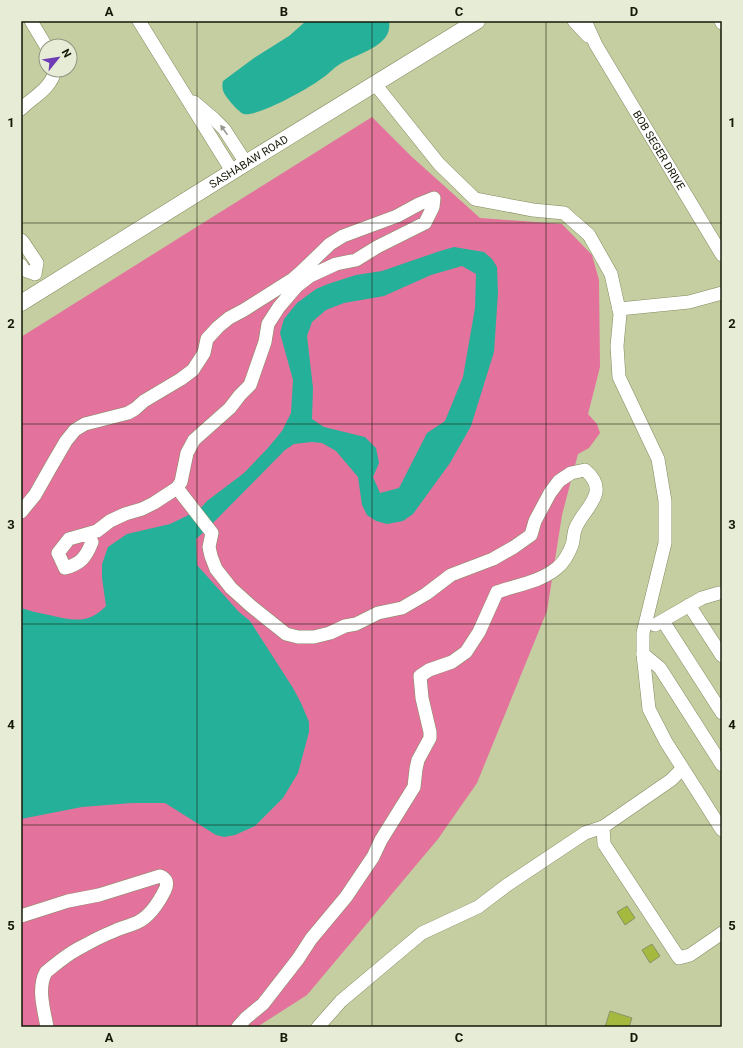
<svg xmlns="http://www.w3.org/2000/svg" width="743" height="1048" font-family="Roboto,sans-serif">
	<rect width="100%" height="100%" fill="#c4cea0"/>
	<path fill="#e3739c" d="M372 117 412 157 480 218 562 224 592 255 599 280 600 367 588 414 597 424 600 433 589 448 578 454 562 515 547 611 477 783 438 839 307 995 257 1027H21V337Z"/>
	<g fill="#24b099" fill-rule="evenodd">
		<path d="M306 21H389C390 27 389 33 385 38 374 51 355 55 340 64 333 68 328 75 321 79 309 88 258 117 244 114 241 114 231 103 229 100 224 94 221 89 223 81L254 58 289 36Z"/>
		<path d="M454 247 484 252 492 259 497 267 498 293 494 352 471 426 450 463 413 514 403 521 387 524 376 521 367 515 362 505 358 477 336 451 322 443 312 442 294 444 285 450 208 528 196 539 197 565 239 612 250 621 293 688 301 703 309 722V732L298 773 283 798 255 826 235 835 224 837 216 835 165 803H132L82 807 21 819V608C30 611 39 613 49 615 72 620 88 625 106 606L102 578V564L108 547 127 534 170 524 199 510 207 501 244 473 267 449 282 431 291 413 293 380 280 333 284 319 297 303 316 289 328 284 356 275 382 271 440 251ZM462 266 476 274 475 308 463 377 445 421 427 433 399 488 380 493 373 477 379 463 376 448 365 437 324 427 312 419 313 388 307 336 312 322 326 310 344 303 384 296 431 275Z"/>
	</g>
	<g fill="#a5b93e" stroke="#889266">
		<path d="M627 906 635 918 625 925 617 912Z"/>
		<path d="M652 944 660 956 650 963 642 950Z"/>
		<path d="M610 1011 632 1018 629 1027H605Z"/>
	</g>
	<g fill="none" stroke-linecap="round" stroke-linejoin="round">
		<g stroke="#828b60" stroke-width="14">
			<g id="minor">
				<path d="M31 21 46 46"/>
				<path d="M139 21 232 171"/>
				<path d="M574 21 588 36"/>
				<path id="s1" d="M585 21 596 45 722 255"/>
				<path d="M721 21 722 23"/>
				<path d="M375 84 439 164 475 199 533 210 564 213 589 235 611 274 620 314 617 346 619 377 658 459 665 501V543L643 633V654L649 709 666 742 722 830"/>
				<path d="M194 102 214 119 224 129 246 163"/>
				<path d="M21 109C33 97 52 88 55 70"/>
				<path d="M21 240 23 242 37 263 35 274 24 270 21 265"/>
				<path d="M619 309 689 302 722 293"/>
				<path d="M177 488 212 533 209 547 211 556 216 569 231 588 251 606 286 634 298 637H314L330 633 345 626 356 624 378 613 402 608 426 594 451 575 493 559 514 547 531 535 535 521 550 493 559 481 571 473 585 470C611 492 585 507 576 527 573 533 574 540 572 545 569 553 563 563 557 568 540 582 517 585 497 592L479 632 466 652 452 662 429 670 420 676 422 698 430 732V738L418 760 416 769 414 787 381 840 373 857 346 897 311 939 298 959 263 1004 246 1018 238 1027"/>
				<path d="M21 512 35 495 52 465 66 441 75 430 85 424 128 413 135 409 144 401 181 379 193 370 204 353 207 339 218 327 229 318 244 310 293 279 301 272 330 244 343 236 397 216 419 204 434 198 433 207 425 223 377 247 356 260 336 264 310 276 297 286 279 307 268 324 265 342 250 385 240 395 230 408 194 440 187 453 181 482 177 488 154 503 142 509 125 514 110 521 97 531 69 539 58 553 65 568C81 564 86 557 92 542"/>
				<path d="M689 605 722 656"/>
				<path d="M663 621 722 713"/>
				<path d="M655 625 702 598 719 593"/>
				<path d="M643 654 660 668 722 765"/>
				<path d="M682 769 671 780 603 827 604 844 679 958 690 955 722 933"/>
				<path d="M21 916 68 901 99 895 160 876C167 879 168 883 165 890 159 902 150 916 138 922 129 926 120 928 112 932 99 937 87 944 76 950 65 956 56 964 46 972 37 988 44 1010 47 1027"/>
				<path d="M318 1027 341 1001 422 933 478 907 507 885 585 833 603 827"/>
			</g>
		</g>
		<g stroke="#828b60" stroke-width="17">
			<g id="major">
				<path id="s2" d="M21 303 246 163 477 21"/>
			</g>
		</g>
		<use href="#minor" stroke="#fff" stroke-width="13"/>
		<use href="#major" stroke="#fff" stroke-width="16"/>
	</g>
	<defs><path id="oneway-solid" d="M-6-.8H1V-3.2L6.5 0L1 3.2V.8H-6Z"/></defs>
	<use fill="#96978f" href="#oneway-solid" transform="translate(224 130) rotate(-126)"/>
	<path fill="none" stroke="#151807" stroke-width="1" stroke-opacity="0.55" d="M197 21V1027M372 21V1027M546 21V1027M21 223H722M21 424H722M21 624H722M21 825H722"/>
	<g text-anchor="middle" stroke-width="3" stroke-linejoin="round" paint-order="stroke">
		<g font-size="11" fill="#151807" stroke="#e6ecd5">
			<text dy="4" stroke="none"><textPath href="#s1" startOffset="149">BOB SEGER DRIVE</textPath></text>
			<text dy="4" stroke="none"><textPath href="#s2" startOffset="268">SASHABAW ROAD</textPath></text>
		</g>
	</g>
	<rect width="743" height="1048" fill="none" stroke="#e6ecd5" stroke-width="44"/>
	<g transform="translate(58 58) rotate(60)"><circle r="19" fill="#e6ecd5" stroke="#929783"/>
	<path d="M0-3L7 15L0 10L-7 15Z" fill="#6e3db5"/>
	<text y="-6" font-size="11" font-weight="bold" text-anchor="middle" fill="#151807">N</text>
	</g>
	<rect x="22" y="22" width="699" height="1004" fill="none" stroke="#151807" stroke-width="1.5"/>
	<g font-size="13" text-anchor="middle" font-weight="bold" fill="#151807">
		<text x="109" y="16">A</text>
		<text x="284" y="16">B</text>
		<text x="459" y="16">C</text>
		<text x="634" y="16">D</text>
		<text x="11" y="127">1</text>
		<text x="732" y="127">1</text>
		<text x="11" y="328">2</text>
		<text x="732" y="328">2</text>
		<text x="11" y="529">3</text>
		<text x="732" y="529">3</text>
		<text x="11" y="729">4</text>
		<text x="732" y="729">4</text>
		<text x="11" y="930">5</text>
		<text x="732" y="930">5</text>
		<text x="109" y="1042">A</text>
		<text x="284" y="1042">B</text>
		<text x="459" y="1042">C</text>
		<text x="634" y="1042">D</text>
	</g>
</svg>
